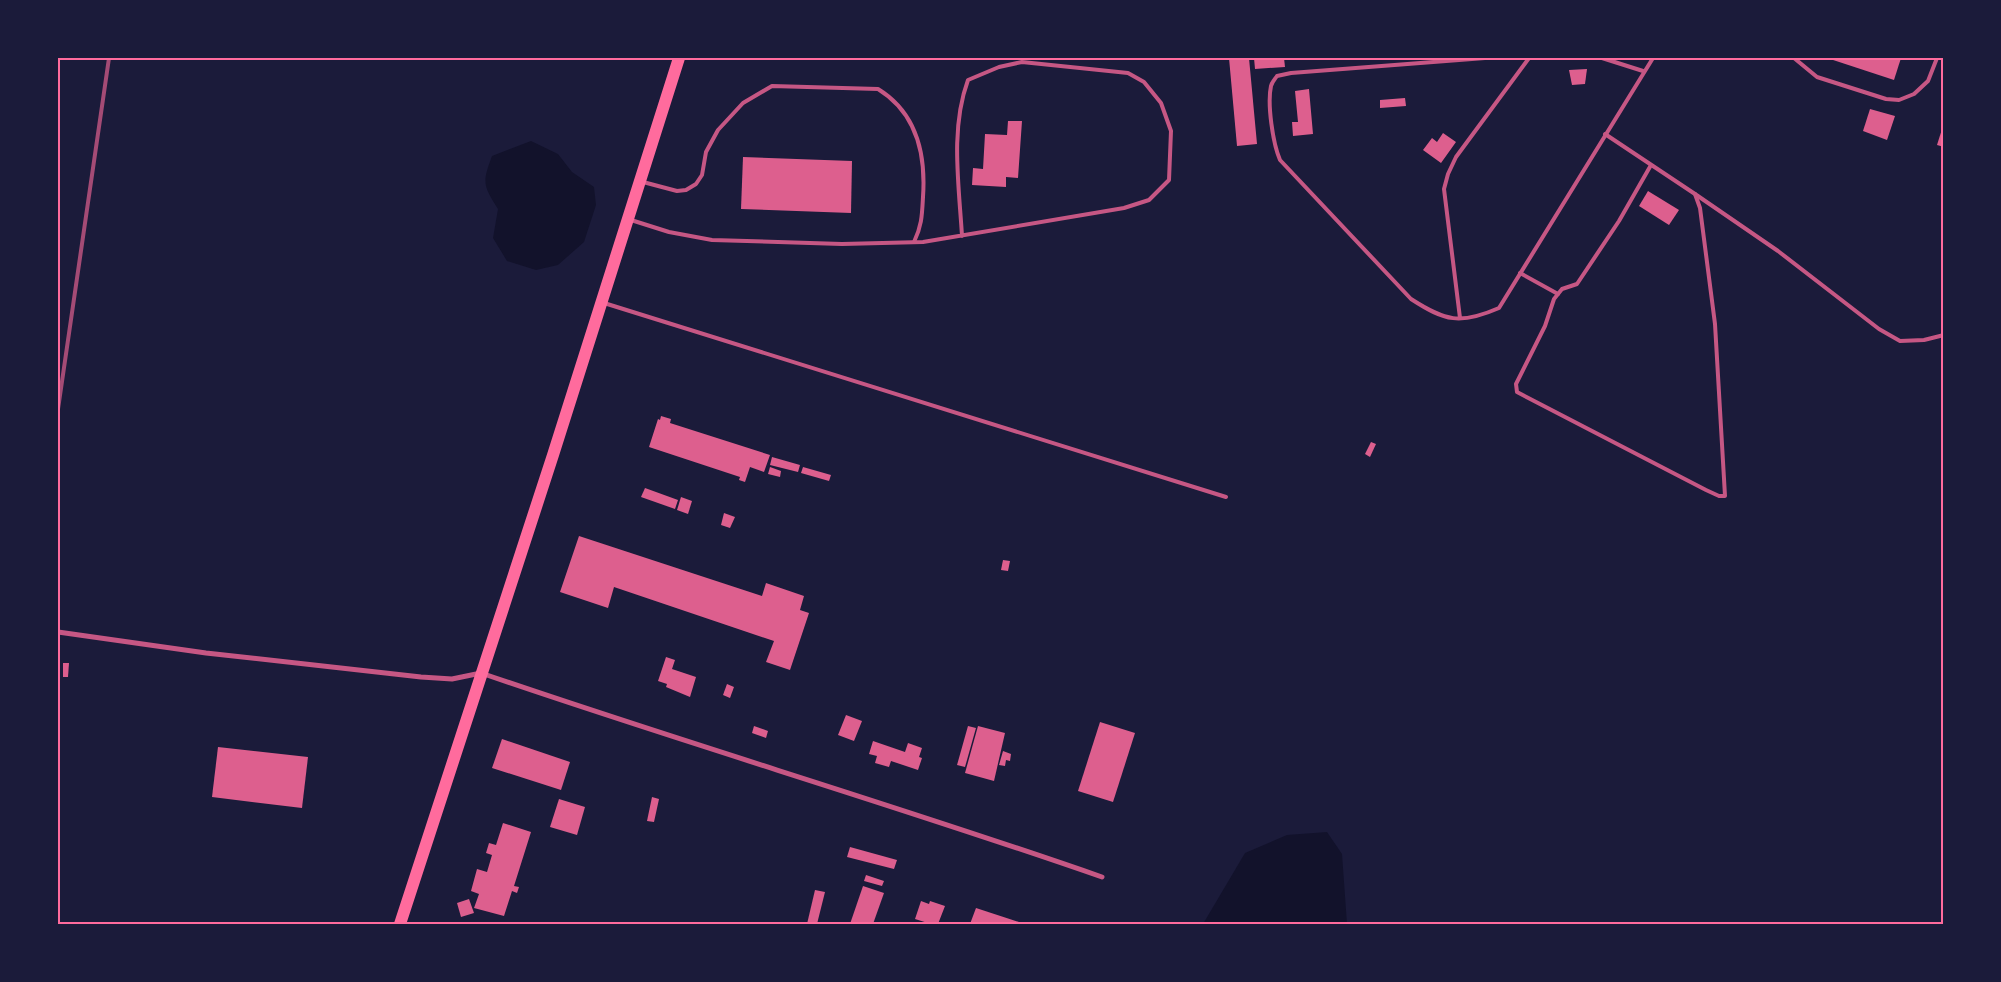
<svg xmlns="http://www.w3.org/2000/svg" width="2001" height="982" font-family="Jost,sans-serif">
	<rect width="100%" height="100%" fill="#1b1b3a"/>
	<g fill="#12122b">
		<path d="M531 141 558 154 572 172 594 187 596 205 584 242 558 265 536 270 507 261 493 238 498 209C483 185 482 183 492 156Z"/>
		<path d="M1327 832 1342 854 1347 924H1203L1245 853 1287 835Z"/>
	</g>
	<g fill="#dd5f8e">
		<path d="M1229 58H1249L1257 144 1237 146Z"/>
		<path d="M1254 58H1284L1285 67 1255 69Z"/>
		<path d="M1827 58H1901L1894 80Z"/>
		<path d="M1587 69 1585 84 1572 85 1569 70Z"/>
		<path d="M1309 89 1313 134 1293 136 1292 122H1298L1295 91Z"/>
		<path d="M1405 98 1406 106 1380 108V100Z"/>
		<path d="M1870 109 1895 116 1887 140 1863 131Z"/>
		<path d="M1008 121H1022L1018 178 1006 177V187L972 185 973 168 983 169 985 134 1007 135Z"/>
		<path d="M1943 126H1944V147L1937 145Z"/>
		<path d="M1443 133 1456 142 1441 163 1423 150 1432 138 1437 142Z"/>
		<path d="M743 157 852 161 851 213 741 209Z"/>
		<path d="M1648 191 1679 210 1669 225 1639 206Z"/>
		<path d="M661 416 671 419 670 423 770 455 764 472 750 467 745 482 739 480 740 477 649 447 658 419 660 420Z"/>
		<path d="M1371 442 1376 444 1370 457 1365 454Z"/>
		<path d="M772 457 800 465 798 472 770 465Z"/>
		<path d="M770 467 781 471 780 477 768 474Z"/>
		<path d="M803 467 831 475 829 481 801 473Z"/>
		<path d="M645 488 678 500 675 509 641 497Z"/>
		<path d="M681 497 692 501 688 514 677 510Z"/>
		<path d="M724 513 735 517 730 528 721 525Z"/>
		<path d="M579 536 762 596 766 583 804 596 800 610 809 613 790 670 766 662 774 641 614 587 608 608 560 592Z"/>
		<path d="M1003 560 1010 561 1008 571 1001 570Z"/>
		<path d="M666 657 675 660 672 669 696 677 690 697 666 687 667 684 658 681Z"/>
		<path d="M63 663H69L68 677H63Z"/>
		<path d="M727 684 734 687 730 698 723 695Z"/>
		<path d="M846 715 862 721 854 741 838 735Z"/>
		<path d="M1100 722 1135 733 1113 802 1078 791Z"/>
		<path d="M754 726 768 731 766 738 752 733Z"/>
		<path d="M968 726 976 728 965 767 957 765Z"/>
		<path d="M978 726 1005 733 994 781 965 773Z"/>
		<path d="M502 739 570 762 561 790 492 768Z"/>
		<path d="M873 741 905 752 908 743 922 748 919 757 922 758 918 770 891 761 889 767 875 763 877 756 869 754Z"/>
		<path d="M218 747 308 757 302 808 212 797Z"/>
		<path d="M1003 751 1011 754 1010 761 1006 760 1005 766 999 765Z"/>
		<path d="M652 797 659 799 654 822 647 821Z"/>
		<path d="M559 799 585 807 577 835 550 827Z"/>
		<path d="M503 823 531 832 514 886 519 887 517 893 512 891 504 916 474 908 479 894 471 891 477 869 487 872 492 855 486 853 489 843 496 845Z"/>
		<path d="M850 847 897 860 894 869 847 857Z"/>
		<path d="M866 875 884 881 882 886 864 881Z"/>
		<path d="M863 886 884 893 873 924H850Z"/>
		<path d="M815 890 825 892 817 924H807Z"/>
		<path d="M469 899 474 913 461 917 457 903Z"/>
		<path d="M921 901 929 904 930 901 945 906 938 924H931L915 919Z"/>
		<path d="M976 908 1025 924H970Z"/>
	</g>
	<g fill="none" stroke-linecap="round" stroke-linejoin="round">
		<g stroke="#c65784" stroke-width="4">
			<path d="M1485 58 1291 73 1277 76C1275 79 1272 82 1271 86 1267 104 1273 144 1280 160L1411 299C1445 321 1460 325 1499 308L1653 58"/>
			<path d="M1602 58 1643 71"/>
			<path d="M1794 58 1817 77 1886 99 1899 100 1914 94 1928 81 1937 58"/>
			<path d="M1605 134 1695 194 1700 208 1715 324 1725 496H1719L1706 490 1517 392 1516 384 1545 326 1554 299 1562 289 1577 284 1619 221 1651 165"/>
			<path d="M643 182 677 191 686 190 696 184 702 175 706 152 718 130 743 103 772 86 878 89C917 113 926 154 923 197 922 215 922 225 914 242"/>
			<path d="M1695 194 1778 251 1879 329 1900 341 1924 340 1944 335"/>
			<path d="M631 220 669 232 712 240 842 244 923 242 1124 208 1149 200 1169 180 1171 131 1161 103 1144 82 1128 73 1022 62 999 67 968 80C950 129 959 185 962 236"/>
			<path d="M1520 273 1558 294"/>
			<path d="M604 303 1226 497"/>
			<path d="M1460 318 1444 189 1448 174 1456 157 1529 58"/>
		</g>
		<path stroke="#c65784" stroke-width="5" d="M58 632 206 653 421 677 452 679 481 673C687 744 896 805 1102 877"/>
		<path stroke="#ff6b9d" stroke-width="12" d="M400 924 553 455 679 58"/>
		<path stroke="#a44b75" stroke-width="4" d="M58 409 109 58"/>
	</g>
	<rect width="2001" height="982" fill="none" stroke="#1b1b3a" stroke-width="118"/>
	<rect x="59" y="59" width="1883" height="864" fill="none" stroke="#ff6b9d" stroke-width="2"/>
</svg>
